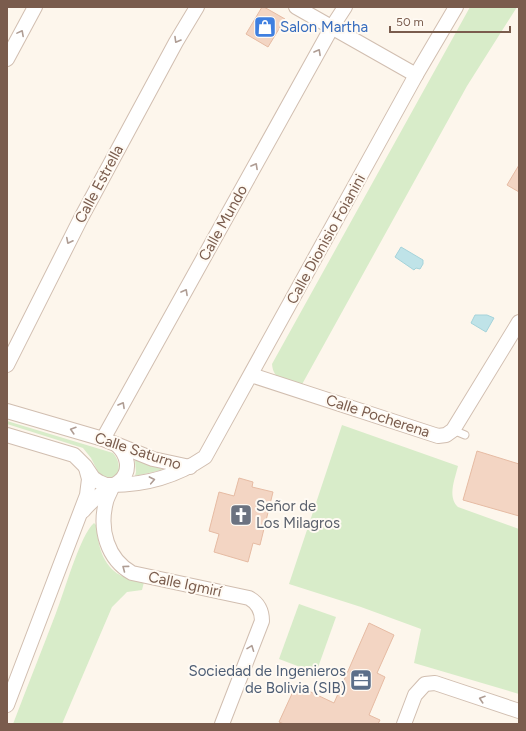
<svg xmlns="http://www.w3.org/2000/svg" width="526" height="731" font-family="Figtree,sans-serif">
	<rect width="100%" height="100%" fill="#fdf6ec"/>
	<g fill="#d8ecc9">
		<path d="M470 7H517L467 86 300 388C287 383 273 380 272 364Z"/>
		<path d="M7 421 113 453C118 459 120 465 118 473L111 479 100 476 91 458 83 448 7 424Z"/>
		<path d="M342 425 458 466C455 479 447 497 458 507L519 529V694L414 663 421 629 361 607 289 584Z"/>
		<path d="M135 460 160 468 162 470 135 476 136 472Z"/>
		<path d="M94 523 97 526C97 544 103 566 120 575 127 579 136 580 144 582L142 590 127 592 112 607 62 724H13C27 687 42 650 56 613 64 593 80 535 94 523Z"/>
		<path d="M299 604 336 617 316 673 279 659Z"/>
	</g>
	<g fill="#bfe3e8" stroke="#a5d3da">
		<path d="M401 247 423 260V264L420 269 416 268 414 270 395 257Z"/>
		<path d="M475 315H487L494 318 486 332 471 323Z"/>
	</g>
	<g fill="#f3d5c3" stroke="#e6bba3">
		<path d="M262 7H264L285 19 268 47 246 34Z"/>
		<path d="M519 165V192L507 185Z"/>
		<path d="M477 451 519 464V516L463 500Z"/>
		<path d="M239 478 253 482 252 487 273 492 260 545 253 543 248 562 214 552 219 534 209 531 219 492 234 496Z"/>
		<path d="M369 623 394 635 377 673 385 677 369 715 380 720 378 724H284L279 722 296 685 334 703Z"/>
	</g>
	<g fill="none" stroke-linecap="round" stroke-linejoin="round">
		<g stroke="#d1beb0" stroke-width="9">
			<path id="service" d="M453 430 465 435"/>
		</g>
		<g stroke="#d1beb0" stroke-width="16">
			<g id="minor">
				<path d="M296 7 416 75"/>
				<path d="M7 59 35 7"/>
				<path d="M7 365 81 218 176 42 197 7"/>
				<path d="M251 375 438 436 446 435 453 430 519 322"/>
				<path d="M7 411 103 439 153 459 190 467"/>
				<path d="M7 435 74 455 85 466 93 478 99 482 106 485C142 486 174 478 205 457L416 75 456 7"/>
				<path d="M103 439 332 27 345 7"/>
				<path d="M113 485C111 491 107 497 106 502 99 529 107 559 132 573L249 598C258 603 262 611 262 621L222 724"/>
				<path d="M83 511C88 505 94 499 101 494 107 489 114 486 120 481 132 470 127 454 117 445"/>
				<path d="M7 705 87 495 89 479 86 468"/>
				<path d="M404 724 415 695 425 684 435 683 519 711"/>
			</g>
		</g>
		<use href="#service" stroke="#fff" stroke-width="7"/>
		<use href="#minor" stroke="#fff" stroke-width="14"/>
	</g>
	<defs><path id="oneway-chevron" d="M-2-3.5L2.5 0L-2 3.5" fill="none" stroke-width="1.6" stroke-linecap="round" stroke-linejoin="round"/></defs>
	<g stroke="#af9d94">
		<use href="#oneway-chevron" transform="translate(21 33) rotate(-62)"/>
		<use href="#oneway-chevron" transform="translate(177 40) rotate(120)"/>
		<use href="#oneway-chevron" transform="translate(318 52) rotate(-61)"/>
		<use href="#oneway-chevron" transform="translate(255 166) rotate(-61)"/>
		<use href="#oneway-chevron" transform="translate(69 241) rotate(117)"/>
		<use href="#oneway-chevron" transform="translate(185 292) rotate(-61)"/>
		<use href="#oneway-chevron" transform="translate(122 405) rotate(-61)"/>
		<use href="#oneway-chevron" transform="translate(73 430) rotate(-163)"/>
		<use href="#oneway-chevron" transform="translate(152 480) rotate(-11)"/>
		<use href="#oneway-chevron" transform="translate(125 568) rotate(-143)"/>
		<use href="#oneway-chevron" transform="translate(251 648) rotate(-69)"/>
		<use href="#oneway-chevron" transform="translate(482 699) rotate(-162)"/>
	</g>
	<defs>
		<g id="shop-square" transform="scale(1.15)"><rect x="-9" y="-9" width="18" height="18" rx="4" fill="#3f7fe0" stroke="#fffaf3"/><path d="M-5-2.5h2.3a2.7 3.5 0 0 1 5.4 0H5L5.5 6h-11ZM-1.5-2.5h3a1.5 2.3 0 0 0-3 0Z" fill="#fff"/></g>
		<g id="church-square" transform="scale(1.15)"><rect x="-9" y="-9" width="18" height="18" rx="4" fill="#6b7280" stroke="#fffaf3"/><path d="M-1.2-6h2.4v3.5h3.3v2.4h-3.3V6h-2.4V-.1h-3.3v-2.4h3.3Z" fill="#fff"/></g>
		<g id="office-square" transform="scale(1.15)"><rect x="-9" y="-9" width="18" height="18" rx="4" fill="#5c6f8a" stroke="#fffaf3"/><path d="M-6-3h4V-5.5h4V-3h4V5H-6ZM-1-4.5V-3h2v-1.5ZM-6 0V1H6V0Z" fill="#fff"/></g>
	</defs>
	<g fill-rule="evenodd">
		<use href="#shop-square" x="265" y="27"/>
		<use href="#church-square" x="241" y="515"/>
		<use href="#office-square" x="361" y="680"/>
	</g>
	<g text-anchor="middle" stroke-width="4" stroke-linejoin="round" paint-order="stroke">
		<g font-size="15" fill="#366cbe" stroke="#fffaf3" text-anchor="start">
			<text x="280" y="32">Salon Martha</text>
		</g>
		<g font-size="15" fill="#7a5c4d" stroke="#fffaf3">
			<text transform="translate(99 184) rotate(-62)" y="5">Calle Estrella</text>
			<text transform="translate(223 223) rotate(-61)" y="5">Calle Mundo</text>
			<text transform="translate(326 239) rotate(-61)" y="5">Calle Dionisio Foianini</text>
			<text transform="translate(378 416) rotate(18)" y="5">Calle Pocherena</text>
			<text transform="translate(138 451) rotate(18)" y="5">Calle Saturno</text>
			<text transform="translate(185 584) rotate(12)" y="5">Calle Igmirí</text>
		</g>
		<g font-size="15" fill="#5b616d" stroke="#fffaf3" text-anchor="start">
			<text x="256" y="511">Señor de<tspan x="256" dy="17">Los Milagros</tspan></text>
		</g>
		<g font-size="15" fill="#4e5e75" stroke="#fffaf3" text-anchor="end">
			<text x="346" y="676">Sociedad de Ingenieros<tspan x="346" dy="17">de Bolivia (SIB)</tspan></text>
		</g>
	</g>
	<rect width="526" height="731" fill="none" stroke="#7a5c4d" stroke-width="16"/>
	<path d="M390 26v6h120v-6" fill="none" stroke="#7a5c4d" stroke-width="2"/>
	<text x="396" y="26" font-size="12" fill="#7a5c4d" stroke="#fffaf3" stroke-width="3" paint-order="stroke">50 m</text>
</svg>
